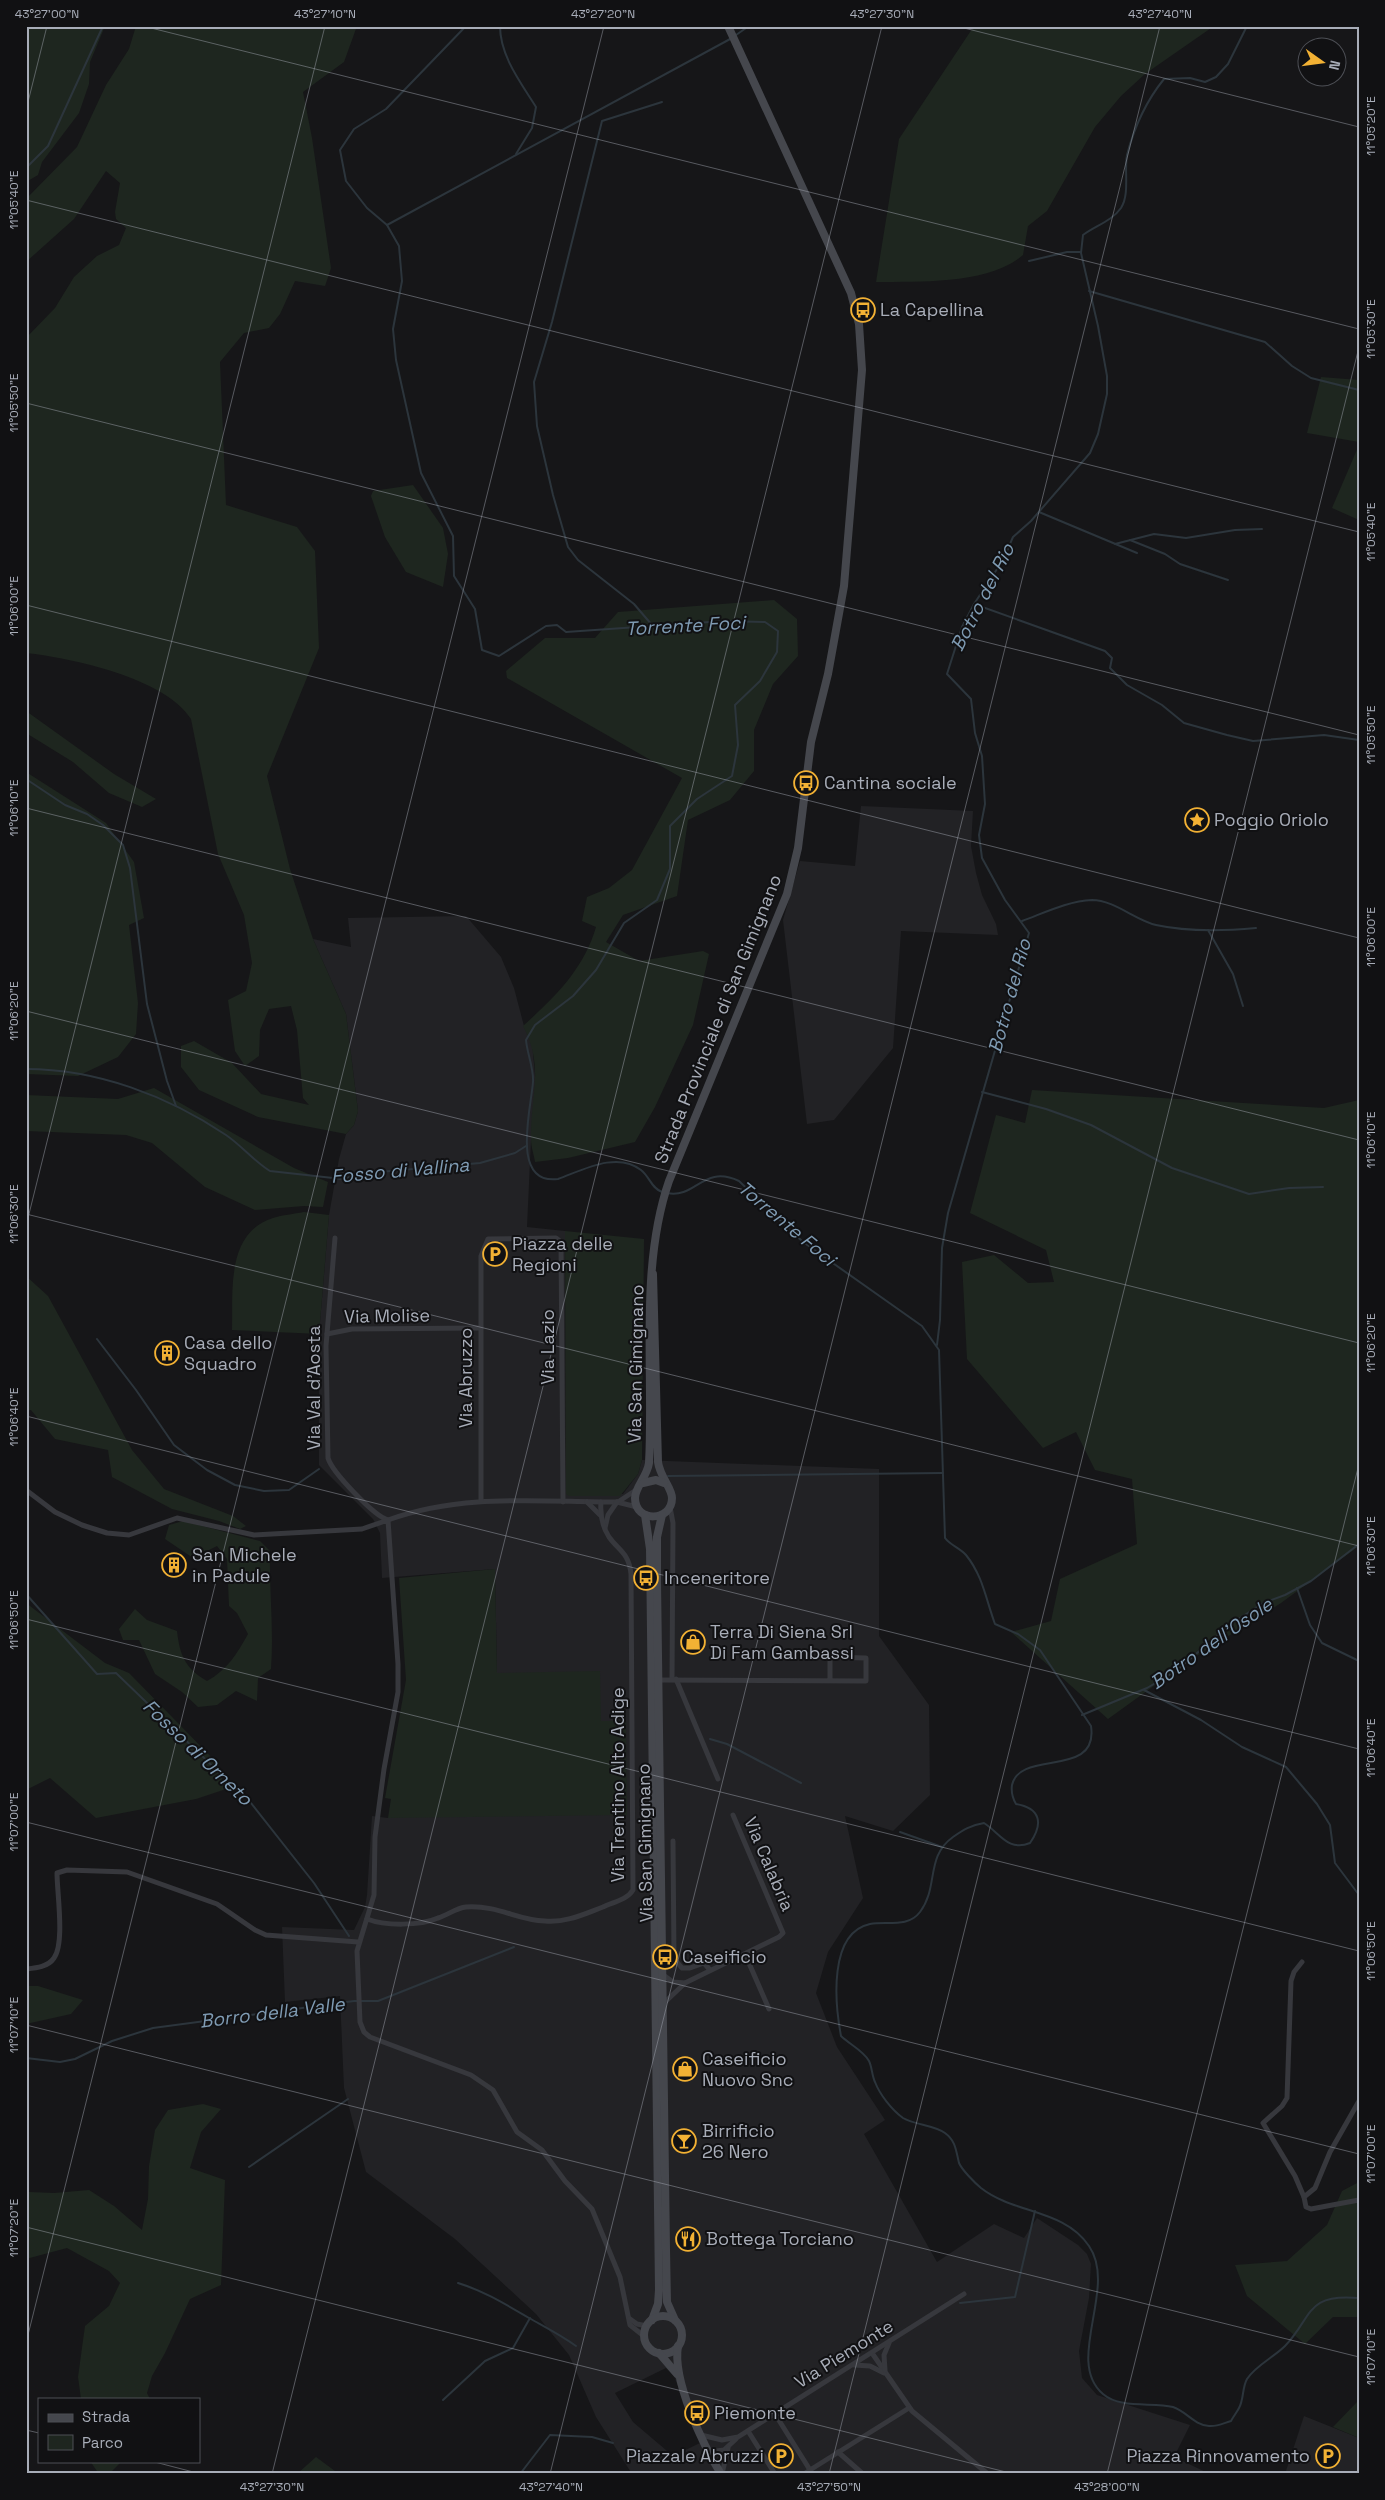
<svg xmlns="http://www.w3.org/2000/svg" width="1385" height="2500" font-family="'Space Grotesk',sans-serif">
	<rect width="100%" height="100%" fill="#161618"/>
	<g fill="#222225" fill-rule="evenodd">
		<path d="M861 806 973 811 971 846 976 873 982 895 996 924 998 935 901 931 893 1048 834 1120 807 1124 783 920 800 861 855 866Z"/>
		<path d="M466 916 501 957 514 988 524 1026 532 1041 536 1087 531 1140 527 1227 565 1231 566 1494H623L638 1474 642 1460 879 1469V1636L929 1705 930 1795 893 1831 845 1816 863 1898 828 1952 816 1993 837 2047 885 2120 864 2134 937 2262 994 2224 1024 2238 1037 2218 1078 2245 1087 2254 1091 2264 1089 2298 1079 2351 1082 2378 1097 2395 1190 2425 1174 2457 1210 2474H632L596 2417 569 2355 536 2314 455 2239 366 2172 344 2088 340 1996 285 2002 282 1927 354 1930 365 1907 367 1895 372 1816 388 1818 626 1721H601L497 1674 495 1569 382 1578 380 1533 373 1519 319 1465V1334L329 1215 339 1159 346 1134 354 1125 358 1111 346 1014 313 939 351 947 348 918ZM666 2368 674 2376 700 2443 673 2456 633 2422 615 2393Z"/>
		<path d="M1304 2416 1359 2438V2474H1285Z"/>
	</g>
	<g fill="#1e261f">
		<path d="M26 26H105L90 62 89 84 79 113 42 162 38 175 26 182Z"/>
		<path d="M136 26H357L344 62 303 92 312 138 331 268 325 286 295 281 280 314 269 328 244 333 220 362 226 505 297 527 315 551 319 648 267 776 290 869 313 939 346 1014 358 1111 354 1125 346 1134 258 1117 199 1090 181 1067V1046L194 1041 232 1063 261 1094 309 1105 303 1098 297 1030 291 1006 269 1009 260 1030 259 1056 245 1066 235 1051 228 1000 246 991 252 963 244 915 218 854 191 719C165 678 72 658 26 653V338L55 308 74 277 97 256 119 245 126 228 116 219 115 212 120 183 106 171 74 219 26 262V199L77 147 106 85 129 49Z"/>
		<path d="M974 26H1214L1145 74 1121 96 1095 127 1047 211 1028 226 1023 255C988 285 921 281 876 282L899 139Z"/>
		<path d="M1321 377 1359 380V442L1307 433Z"/>
		<path d="M1359 445V520L1332 508Z"/>
		<path d="M413 485 443 528 448 554 443 587 406 572 385 537 371 496 373 491Z"/>
		<path d="M774 600 797 619 798 656 773 684 754 730V771L730 800 688 820 677 896 623 915 606 942 639 961 703 951 709 954 693 1025 655 1107 635 1142 568 1158 535 1162C534 1155 531 1147 531 1139 530 1097 545 1067 523 1026 555 997 584 969 596 927L582 921 587 897 609 888 632 870 682 778 507 678 506 671 545 638H595L618 612Z"/>
		<path d="M26 711 114 774 156 799 142 807 109 793 73 762 26 733Z"/>
		<path d="M26 772 106 823 134 862 144 918 129 925 138 1003 136 1034 118 1057 78 1076 26 1074Z"/>
		<path d="M154 1088 294 1168 328 1182 323 1207 304 1206 255 1210 205 1187 152 1143 126 1135 26 1131V1095L118 1099Z"/>
		<path d="M1032 1090 1324 1108 1359 1100V1546L1281 1603 1187 1662 1108 1719 1011 1632 1051 1621 1060 1579 1137 1544 1132 1479 1095 1470 1076 1432 1043 1448 967 1359 962 1262 994 1255 1028 1283 1054 1282 1046 1250 970 1213 996 1115 1025 1123Z"/>
		<path d="M304 1212 329 1215 319 1334 232 1330C233 1290 226 1233 273 1218 282 1215 294 1214 304 1212Z"/>
		<path d="M565 1231 644 1239 642 1460 638 1474 620 1496H569L566 1494Z"/>
		<path d="M26 1276 48 1296 132 1450 164 1489 233 1516 246 1526 240 1529 219 1521 172 1509 112 1477 108 1450 55 1439 31 1410 26 1411Z"/>
		<path d="M183 1521 260 1541 270 1551C269 1590 274 1629 271 1669L258 1678 257 1701 236 1691 217 1705 198 1707 182 1692 155 1674 139 1640H123L119 1629 135 1609 147 1620 177 1631C180 1656 185 1668 207 1681 227 1670 237 1654 248 1634L237 1613 229 1606 227 1559 217 1546 193 1558 165 1539 169 1525Z"/>
		<path d="M495 1569 497 1673 600 1671 601 1721H626L627 1815 388 1818 391 1799 385 1798 406 1680 399 1578Z"/>
		<path d="M26 1603 105 1663 129 1673 216 1762 226 1789 196 1799 96 1818 50 1778 26 1790Z"/>
		<path d="M26 1986H38L83 2000 71 2014 26 2024Z"/>
		<path d="M203 2104 221 2109 201 2132 190 2168 225 2180 221 2285 190 2299 165 2353 152 2376 147 2393 150 2399H81L78 2377 85 2326 109 2306 120 2283 109 2271 67 2248 26 2259V2199L29 2192 54 2193 89 2190 114 2206 142 2230 148 2199 149 2166 155 2130 168 2110Z"/>
		<path d="M1359 2182V2317H1333L1305 2344 1247 2296 1235 2265 1287 2261 1327 2225 1342 2191Z"/>
		<path d="M1359 2400V2438L1333 2427Z"/>
		<path d="M316 2457 339 2474H297Z"/>
		<path d="M90 2461H122L109 2474H99Z"/>
	</g>
	<g fill="none" stroke-linecap="round" stroke-linejoin="round">
		<g stroke="#2c353c" stroke-width="2">
			<path d="M466 26 386 109 354 129 340 150 346 181 367 208 387 225 399 246 402 281 393 329 396 360 421 473 453 536 454 576 475 609 482 650 499 656 546 626 557 625 566 632 724 621 765 622 778 631 777 652 760 681 735 705 738 745 732 776 697 799 670 826V869L657 900 624 923 596 970 573 996 535 1025 526 1040C527 1053 534 1069 533 1082 531 1109 510 1185 558 1179 583 1170 617 1151 641 1170 650 1177 651 1188 662 1192"/>
			<path d="M500 26C500 56 521 83 536 107L532 128 516 154"/>
			<path d="M736 35 749 26"/>
			<path d="M26 168 48 146 103 26"/>
			<path d="M387 225 732 38"/>
			<path d="M1029 261 1067 252H1081"/>
			<path d="M1089 291 1265 342 1292 366 1311 378 1359 390"/>
			<path d="M1039 512 1137 553"/>
			<path d="M1130 540 1165 554 1180 564 1228 580"/>
			<path d="M1115 544 1154 534 1186 538 1235 530 1262 529"/>
			<path d="M974 604 1105 651 1112 658 1110 668 1127 685 1162 705 1184 723 1227 735 1253 741 1324 735 1359 740"/>
			<path d="M652 625 634 604 578 560 568 547 553 495 537 426 534 382 552 322 602 121 662 102"/>
			<path d="M26 779 65 805 87 814 103 825 123 845 130 868 147 1004 167 1081 176 1106"/>
			<path d="M1022 921C1044 913 1068 901 1092 900 1114 900 1135 920 1156 925 1188 932 1223 931 1256 928"/>
			<path d="M1208 930 1233 974 1243 1006"/>
			<path d="M26 1069C97 1069 168 1096 226 1135 242 1146 255 1162 270 1171L342 1179 368 1173 480 1163 515 1153 526 1146"/>
			<path d="M982 1092 1046 1109 1091 1125 1172 1168 1249 1194 1289 1188 1323 1187"/>
			<path d="M667 1193C696 1199 703 1164 739 1181L803 1242 922 1326 939 1350 945 1538C950 1545 960 1548 966 1555 983 1576 986 1600 995 1624L1018 1634 1040 1650 1091 1726C1099 1779 1020 1749 1012 1785 1011 1792 1012 1797 1016 1804 1040 1808 1044 1823 1030 1843 1008 1852 1000 1833 984 1823 971 1825 963 1830 953 1837 925 1857 939 1887 920 1912 908 1928 887 1921 870 1924 828 1933 835 2004 841 2036 849 2044 864 2051 869 2061 872 2067 872 2076 875 2082 880 2095 892 2110 903 2118 915 2125 934 2125 945 2133 956 2141 956 2151 959 2163 962 2170 975 2183 981 2188 1014 2214 1064 2209 1089 2246 1118 2288 1064 2361 1103 2394 1120 2409 1152 2402 1173 2407 1186 2411 1194 2425 1209 2426 1216 2427 1224 2423 1231 2421 1233 2417 1237 2412 1239 2408 1244 2399 1242 2388 1247 2379 1255 2366 1274 2357 1285 2346 1313 2317 1305 2293 1359 2298"/>
			<path d="M97 1339 136 1390 174 1445 207 1470 235 1485 264 1491 289 1490 319 1469"/>
			<path d="M937 1345 940 1320 942 1248 948 1213 1029 933 1005 900 982 858 979 835 985 804 982 756 975 733 971 699 947 674 962 627 974 604 1003 560 1013 537 1031 521 1090 453 1098 434 1107 394V376L1098 326 1081 253 1083 235C1095 226 1112 221 1121 208 1130 194 1124 171 1127 155 1134 128 1147 100 1164 79L1190 78 1205 82 1216 77 1228 64 1247 26"/>
			<path d="M668 1476 943 1473"/>
			<path d="M1297 1588 1310 1625 1322 1643 1359 1661"/>
			<path d="M26 1594 97 1674 116 1673 230 1783 243 1793 314 1883 349 1936"/>
			<path d="M1144 1690 1201 1720 1242 1747 1286 1767 1317 1804 1330 1825 1335 1863 1359 1895"/>
			<path d="M1082 1715 1147 1688 1176 1671 1231 1624 1263 1603 1285 1595 1311 1581 1359 1544"/>
			<path d="M710 1739 727 1744 801 1783"/>
			<path d="M900 1832 942 1847"/>
			<path d="M26 2058 60 2062 75 2059 112 2041 153 2028 354 2001H378L514 1947"/>
			<path d="M249 2167 348 2099"/>
			<path d="M458 2283C484 2291 505 2304 529 2318 545 2327 561 2335 576 2346"/>
			<path d="M960 2303 1015 2297 1035 2211"/>
			<path d="M443 2400 485 2361 513 2348 530 2318"/>
			<path d="M520 2474 550 2435 592 2437 613 2443"/>
		</g>
		<g stroke="#37383d" stroke-width="5">
			<path d="M335 1238 326 1346 328 1458C332 1472 374 1516 388 1520 463 1493 538 1502 617 1502L637 1507"/>
			<path d="M327 1334 352 1329 479 1328"/>
			<path d="M26 1490 55 1512 82 1525 107 1533 129 1535 177 1518 254 1535 362 1529 388 1520 398 1664V1692L384 1769 375 1837 374 1895 357 1951 360 2022 364 2032 370 2037 471 2075 493 2090 517 2132 542 2150 565 2181 592 2209 620 2277 630 2325 645 2337"/>
			<path d="M481 1500V1256L488 1239 556 1238 561 1242 563 1502"/>
			<path d="M587 1502 600 1515"/>
			<path d="M618 1502 636 1490"/>
			<path d="M670 1507 673 1523 672 1679"/>
			<path d="M605 1528 608 1515 617 1502"/>
			<path d="M676 1679 718 1779"/>
			<path d="M658 1680 866 1681V1658L830 1657V1680"/>
			<path d="M673 1841 674 1959 682 1968H690L704 1963 710 1970"/>
			<path d="M367 1919C385 1926 420 1926 438 1918 448 1915 456 1908 466 1907 499 1905 516 1920 545 1921 566 1923 584 1914 603 1907 613 1902 627 1900 633 1890L631 1574C629 1553 619 1551 609 1537 602 1526 600 1514 601 1502"/>
			<path d="M745 1954 769 2009"/>
			<path d="M1302 1962 1294 1972 1291 1981 1287 2098 1282 2106 1263 2123 1295 2176 1304 2197"/>
			<path d="M26 1969C36 1968 48 1967 54 1958 65 1943 57 1893 57 1873L67 1870 127 1872 217 1904 255 1930 266 1935 358 1942"/>
			<path d="M662 1974 673 1982 685 1983"/>
			<path d="M663 2004 685 1983 779 1937 783 1933 733 1815"/>
			<path d="M1359 2101 1330 2152 1315 2188 1304 2197 1306 2207 1311 2209 1359 2200"/>
			<path d="M630 2319 637 2324 647 2326"/>
			<path d="M872 2353 912 2411 988 2474"/>
			<path d="M854 2365 870 2366 884 2373"/>
			<path d="M885 2370 884 2355 889 2343"/>
			<path d="M775 2414 810 2470 804 2474"/>
			<path d="M748 2431 775 2474"/>
			<path d="M701 2435 722 2440 738 2437 964 2294"/>
			<path d="M708 2452 724 2450 736 2439"/>
			<path d="M838 2452 863 2474"/>
			<path d="M810 2470 909 2408"/>
			<path d="M722 2474 728 2448"/>
		</g>
		<g stroke="#45474d" stroke-width="8">
			<path d="M653 1274 658 1462C660 1477 672 1488 672 1498 672 1522 635 1523 635 1498 635 1487 647 1477 649 1463 654 1371 639 1268 669 1181L787 894 798 848 811 742 828 674 844 586 862 370 859 324 851 293 728 26"/>
			<path d="M643 1483 656 1480 664 1483"/>
			<path d="M645 1515 650 1549 659 2290 658 2304 652 2320"/>
			<path d="M662 1515 657 1537V1581L666 2249 667 2302 675 2320"/>
			<circle cx="663" cy="2335" r="19"/>
			<path d="M678 2346C672 2380 703 2445 721 2474"/>
			<path d="M659 2353 677 2374"/>
		</g>
	</g>
	<path fill="none" stroke="#a8adb8" stroke-width="1" stroke-opacity="0.45" d="M143 26 1359 329M956 26 1359 127M26 110 47 26M26 200 1359 532M26 403 1359 735M26 605 1359 938M26 808 1359 1140M26 1011 1359 1343M26 1214 1359 1546M26 1226 325 26M26 1416 1359 1749M26 1619 1359 1951M26 1822 1359 2154M26 2025 1359 2357M26 2227 1014 2474M26 2343 604 26M26 2430 39 2433M151 2461 201 2474M272 2474 882 26M550 2474 1160 26M829 2474 1359 347M1107 2474 1359 1464"/>
	<defs>
		<g id="bus-ring" transform="scale(1.25)"><circle r="9.5" fill="#111113" stroke="#f2b134" stroke-width="1.5"/><path d="M-5-6H5V4H4V6H2V4H-2V6H-4V4H-5ZM-3.5-4V0h7V-4ZM-3.5 1.2v1.5H-2V1.2ZM2 1.2v1.5H3.5V1.2Z" fill="#f2b134"/></g>
		<g id="sight-ring" transform="scale(1.25)"><circle r="9.5" fill="#111113" stroke="#f2b134" stroke-width="1.5"/><path d="M0-6L1.8-2.2L6-1.7L2.9 1.2L3.7 5.4L0 3.3L-3.7 5.4L-2.9 1.2L-6-1.7L-1.8-2.2Z" fill="#f2b134"/></g>
		<g id="parking-ring" transform="scale(1.25)"><circle r="9.5" fill="#111113" stroke="#f2b134" stroke-width="1.5"/><path d="M-3.5-5.5H1a3.5 3.5 0 0 1 0 7H-1V5.5H-3.5ZM-1-3.4V-.6H.8a1.4 1.4 0 0 0 0-2.8Z" fill="#f2b134"/></g>
		<g id="building-ring" transform="scale(1.25)"><circle r="9.5" fill="#111113" stroke="#f2b134" stroke-width="1.5"/><path d="M-4-6H4V6H1V3H-1V6H-4ZM-2.5-4.3h1.7v1.8h-1.7ZM.8-4.3h1.7v1.8H.8ZM-2.5-1h1.7V.8h-1.7ZM.8-1h1.7V.8H.8Z" fill="#f2b134"/></g>
		<g id="shop-ring" transform="scale(1.25)"><circle r="9.5" fill="#111113" stroke="#f2b134" stroke-width="1.5"/><path d="M-5-2.5h2.3a2.7 3.5 0 0 1 5.4 0H5L5.5 6h-11ZM-1.5-2.5h3a1.5 2.3 0 0 0-3 0Z" fill="#f2b134"/></g>
		<g id="bar-ring" transform="scale(1.25)"><circle r="9.5" fill="#111113" stroke="#f2b134" stroke-width="1.5"/><path d="M-6-5H6L.8 .8V4.5H3.5V6h-7V4.5H-.8V.8Z" fill="#f2b134"/></g>
		<g id="restaurant-ring" transform="scale(1.25)"><circle r="9.5" fill="#111113" stroke="#f2b134" stroke-width="1.5"/><path d="M-5-6h1v4h1v-4h1v4h1v-4h1v5L-1.5 .5V6h-2V.5L-5-1ZM5-6V6H3V1.5H1.5Q1.5-4 5-6Z" fill="#f2b134"/></g>
	</defs>
	<g fill-rule="evenodd">
		<use href="#bus-ring" x="863" y="310"/>
		<use href="#bus-ring" x="806" y="783"/>
		<use href="#sight-ring" x="1197" y="820"/>
		<use href="#parking-ring" x="495" y="1254"/>
		<use href="#building-ring" x="167" y="1353"/>
		<use href="#building-ring" x="174" y="1565"/>
		<use href="#bus-ring" x="646" y="1578"/>
		<use href="#shop-ring" x="693" y="1642"/>
		<use href="#bus-ring" x="665" y="1957"/>
		<use href="#shop-ring" x="685" y="2069"/>
		<use href="#bar-ring" x="684" y="2141"/>
		<use href="#restaurant-ring" x="688" y="2239"/>
		<use href="#bus-ring" x="697" y="2413"/>
		<use href="#parking-ring" x="781" y="2456"/>
		<use href="#parking-ring" x="1328" y="2456"/>
	</g>
	<g text-anchor="middle" stroke-width="4" stroke-linejoin="round" paint-order="stroke">
		<g font-size="18" fill="#a8adb8" stroke="#111113" text-anchor="start">
			<text x="880" y="316">La Capellina</text>
			<text x="824" y="789">Cantina sociale</text>
			<text x="1214" y="826">Poggio Oriolo</text>
			<text x="512" y="1250">Piazza delle<tspan x="512" dy="21">Regioni</tspan></text>
			<text x="184" y="1349">Casa dello<tspan x="184" dy="21">Squadro</tspan></text>
			<text x="192" y="1561">San Michele<tspan x="192" dy="21">in Padule</tspan></text>
			<text x="664" y="1584">Inceneritore</text>
			<text x="710" y="1638">Terra Di Siena Srl<tspan x="710" dy="21">Di Fam Gambassi</tspan></text>
			<text x="682" y="1963">Caseificio</text>
			<text x="702" y="2065">Caseificio<tspan x="702" dy="21">Nuovo Snc</tspan></text>
			<text x="702" y="2137">Birrificio<tspan x="702" dy="21">26 Nero</tspan></text>
			<text x="706" y="2245">Bottega Torciano</text>
			<text x="714" y="2419">Piemonte</text>
			<text x="764" y="2462" text-anchor="end">Piazzale Abruzzi</text>
			<text x="1310" y="2462" text-anchor="end">Piazza Rinnovamento</text>
		</g>
		<g font-size="18" fill="#a8adb8" stroke="#111113">
			<text transform="translate(718 1019) rotate(-68)" y="6">Strada Provinciale di San Gimignano</text>
			<text transform="translate(387 1316) rotate(-1)" y="6">Via Molise</text>
			<text transform="translate(548 1347) rotate(-90)" y="6">Via Lazio</text>
			<text transform="translate(636 1364) rotate(-89)" y="6">Via San Gimignano</text>
			<text transform="translate(466 1378) rotate(-90)" y="6">Via Abruzzo</text>
			<text transform="translate(314 1388) rotate(-90)" y="6">Via Val d'Aosta</text>
			<text transform="translate(618 1785) rotate(-90)" y="6">Via Trentino Alto Adige</text>
			<text transform="translate(645 1843) rotate(-91)" y="6">Via San Gimignano</text>
			<text transform="translate(769 1864) rotate(67)" y="6">Via Calabria</text>
			<text transform="translate(844 2354) rotate(-32)" y="6">Via Piemonte</text>
		</g>
		<g font-size="19" font-style="italic" fill="#7f9bb3" stroke="#111113">
			<text transform="translate(982 597) rotate(-63)" y="7">Botro del Rio</text>
			<text transform="translate(685 625) rotate(-3)" y="7">Torrente Foci</text>
			<text transform="translate(1009 996) rotate(-75)" y="7">Botro del Rio</text>
			<text transform="translate(400 1170) rotate(-5)" y="7">Fosso di Vallina</text>
			<text transform="translate(787 1223) rotate(40)" y="7">Torrente Foci</text>
			<text transform="translate(1211 1643) rotate(-35)" y="7">Botro dell'Osole</text>
			<text transform="translate(198 1752) rotate(44)" y="7">Fosso di Orneto</text>
			<text transform="translate(272 2012) rotate(-7)" y="7">Borro della Valle</text>
		</g>
	</g>
	<rect width="1385" height="2500" fill="none" stroke="#111113" stroke-width="55"/>
	<rect x="38" y="2398" width="162" height="65" fill="#111113" stroke="#4d4f55"/>
	<rect x="48" y="2414" width="25" height="8" fill="#45474d" stroke="#4d4f55"/>
	<text x="82" y="2422" font-size="15" fill="#a8adb8">Strada</text>
	<rect x="48" y="2435" width="25" height="15" fill="#1e261f" stroke="#4d4f55"/>
	<text x="82" y="2448" font-size="15" fill="#a8adb8">Parco</text>
	<g transform="translate(1322 62) rotate(104)"><circle r="24" fill="#111113" stroke="#4d4f55"/>
	<path d="M0-4L9 19L0 12L-9 19Z" fill="#f2b134"/>
	<text y="-8" font-size="14" font-weight="bold" text-anchor="middle" fill="#a8adb8">N</text>
	</g>
	<rect x="28" y="28" width="1330" height="2444" fill="none" stroke="#a8adb8" stroke-width="2"/>
	<g font-size="12" text-anchor="middle" fill="#a8adb8">
		<text x="47" y="18">43°27'00"N</text>
		<text x="325" y="18">43°27'10"N</text>
		<text x="603" y="18">43°27'20"N</text>
		<text x="882" y="18">43°27'30"N</text>
		<text x="1160" y="18">43°27'40"N</text>
		<text transform="translate(1371 126) rotate(-90)" y="4">11°05'20"E</text>
		<text transform="translate(14 200) rotate(-90)" y="4">11°05'40"E</text>
		<text transform="translate(1371 329) rotate(-90)" y="4">11°05'30"E</text>
		<text transform="translate(14 403) rotate(-90)" y="4">11°05'50"E</text>
		<text transform="translate(1371 532) rotate(-90)" y="4">11°05'40"E</text>
		<text transform="translate(14 606) rotate(-90)" y="4">11°06'00"E</text>
		<text transform="translate(1371 735) rotate(-90)" y="4">11°05'50"E</text>
		<text transform="translate(14 808) rotate(-90)" y="4">11°06'10"E</text>
		<text transform="translate(1371 937) rotate(-90)" y="4">11°06'00"E</text>
		<text transform="translate(14 1011) rotate(-90)" y="4">11°06'20"E</text>
		<text transform="translate(1371 1140) rotate(-90)" y="4">11°06'10"E</text>
		<text transform="translate(14 1214) rotate(-90)" y="4">11°06'30"E</text>
		<text transform="translate(1371 1343) rotate(-90)" y="4">11°06'20"E</text>
		<text transform="translate(14 1417) rotate(-90)" y="4">11°06'40"E</text>
		<text transform="translate(1371 1546) rotate(-90)" y="4">11°06'30"E</text>
		<text transform="translate(14 1620) rotate(-90)" y="4">11°06'50"E</text>
		<text transform="translate(1371 1748) rotate(-90)" y="4">11°06'40"E</text>
		<text transform="translate(14 1822) rotate(-90)" y="4">11°07'00"E</text>
		<text transform="translate(1371 1951) rotate(-90)" y="4">11°06'50"E</text>
		<text transform="translate(14 2025) rotate(-90)" y="4">11°07'10"E</text>
		<text transform="translate(1371 2154) rotate(-90)" y="4">11°07'00"E</text>
		<text transform="translate(14 2228) rotate(-90)" y="4">11°07'20"E</text>
		<text transform="translate(1371 2357) rotate(-90)" y="4">11°07'10"E</text>
		<text x="272" y="2491">43°27'30"N</text>
		<text x="551" y="2491">43°27'40"N</text>
		<text x="829" y="2491">43°27'50"N</text>
		<text x="1107" y="2491">43°28'00"N</text>
	</g>
</svg>
